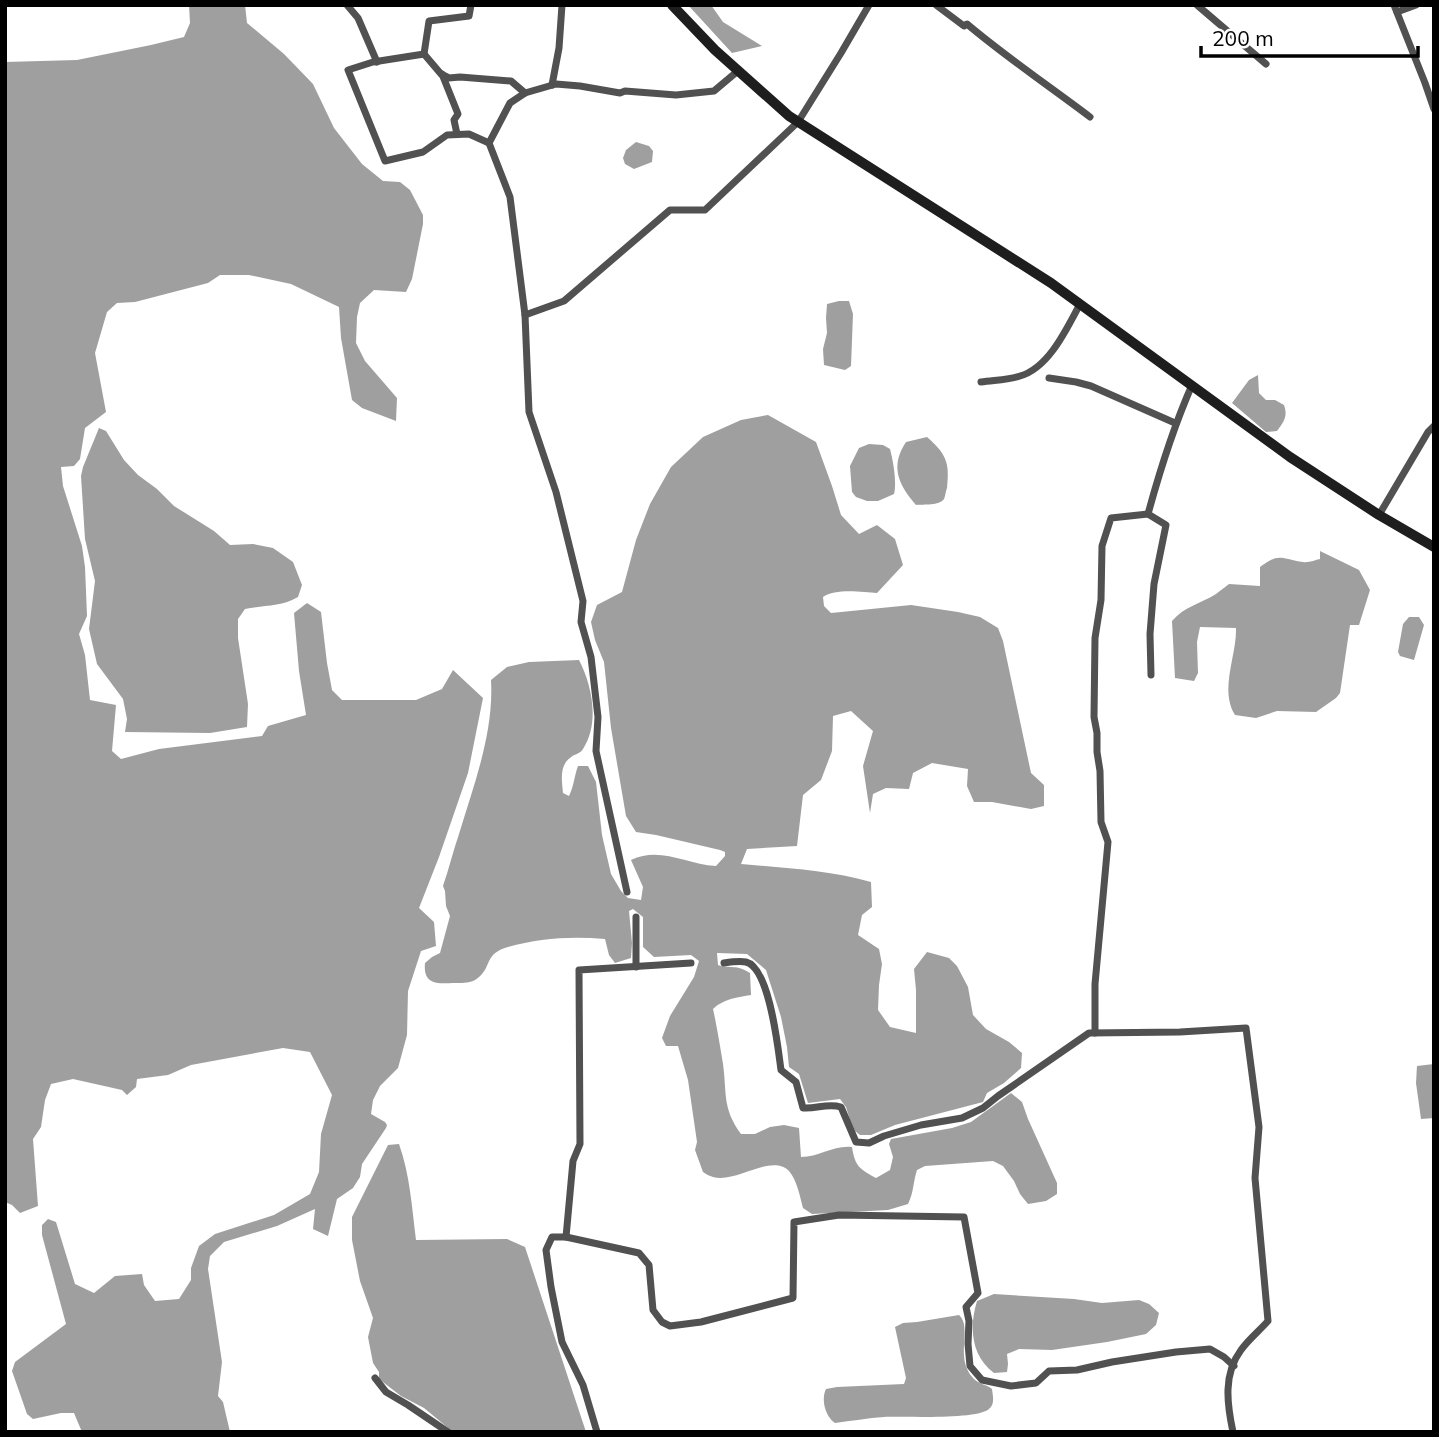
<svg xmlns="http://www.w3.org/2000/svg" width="1439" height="1437" font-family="Mulish,sans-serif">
	<rect width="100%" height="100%" fill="#fff"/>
	<g fill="#9f9f9f">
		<path d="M189 5H245L247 23 284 54 313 84 334 128 362 164 383 181 400 182 410 190 423 215V224L412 279 406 292 374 290 360 303 357 317 356 343 365 361 397 398 396 421 362 408 352 400 341 338 339 307 291 284 249 275H220L208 283 135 302 117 303 107 312 95 353 106 412 85 428 80 459 74 466 61 467 63 486 82 546 85 567 87 616 79 634 85 655 90 700 116 705 112 751 121 759 159 749 262 736 268 726 306 715 299 671 294 613 307 603 321 612 327 663 332 690 342 700H416L442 689 453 670 483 698 468 773 439 857 419 908 434 922 436 946 421 951 408 991 407 1035 398 1068 380 1086 373 1100 371 1114 385 1122 387 1125 386 1128 362 1164 360 1177 353 1188 337 1199 328 1236 313 1229 315 1209 277 1226 224 1242 210 1256 208 1269 222 1362 218 1396 223 1402 230 1432H82L74 1413H61L33 1419 27 1414 12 1371 15 1362 66 1324 42 1235V1225L48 1219 56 1222 75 1284 94 1293 115 1276 142 1274 144 1285 155 1301 179 1299 191 1280V1268L199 1246 215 1234 274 1215 310 1194 319 1172 321 1134 332 1095 310 1052 283 1048 191 1065 168 1075 137 1079 136 1087 127 1095 122 1090 73 1079 51 1084 45 1100 41 1127 33 1139 38 1206 20 1213 12 1205 5 1202V62L77 60 151 45 184 37 190 23Z"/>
		<path d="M688 5H711L723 22 762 46 732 53Z"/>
		<path d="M636 142 649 146 653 151 652 162 634 169 625 164 623 158 626 150Z"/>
		<path d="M839 301H849L853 314 851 366 845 370 824 365 823 349 827 333 826 318 827 304Z"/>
		<path d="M1258 375 1259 393 1266 400H1275L1284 405C1288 416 1284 422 1277 431L1266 432 1232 403 1249 380Z"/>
		<path d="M768 415 816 442 832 486 841 515 859 534 877 525 895 539 903 565 877 593C863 592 835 588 823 597L824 606 831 613 911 605 958 612 980 617 998 628 1003 641 1031 773 1044 785V806L1031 809 992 802H974L967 786 968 769 932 763 913 773 909 789 886 788 873 794 870 813 863 766 873 731 851 711 833 716 832 751 821 780 803 795 797 846 747 849 741 864C785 868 828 870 871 882L872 907 862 915 858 935 879 949 882 964 879 985 878 1010 890 1027 916 1033V990L914 969 927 952 949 958 957 966 968 987 973 1015 986 1029 1009 1042 1022 1053 1021 1068 1004 1083 987 1093 983 1102 895 1125 871 1135H860L855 1131 850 1120 846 1107 840 1099 808 1103 799 1074 789 1067 787 1047 781 1017 766 970 747 954 717 953 718 965C731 969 736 964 750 973L751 995C738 997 723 999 713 1009 717 1027 720 1046 723 1064 727 1093 722 1108 741 1134H755L770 1127 784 1125 799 1128 801 1157C819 1157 834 1145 852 1147 855 1167 860 1169 876 1178L890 1170 893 1157 889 1144 891 1139 952 1128 971 1122 1011 1093 1022 1102 1028 1119 1057 1183V1194L1046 1201 1028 1204 1020 1194 1014 1181 1003 1166 993 1161 925 1166 917 1170C913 1182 914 1192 908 1204L888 1210 812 1214 803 1208C800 1197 797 1180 789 1171 771 1153 736 1184 713 1177 709 1176 706 1174 703 1172L695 1150 697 1142 688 1080 678 1046H666L662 1038 670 1016 694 977 699 961 691 955 654 957 643 947V917L633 909 629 911 632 943 631 958 615 963 609 955 605 939C572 936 539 938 508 947 484 954 492 966 479 977 472 984 462 983 453 983 436 984 423 984 425 963L432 957 440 953 450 916 446 906 445 891 443 886C449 869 453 851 459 834 474 784 494 733 491 680L507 667 529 662 579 660C592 685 600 723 583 749 580 754 574 754 570 758 559 766 562 781 563 793L569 796C574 786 574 777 578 766H588L596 782 602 835 611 874 621 891 628 898 641 900 643 887 631 860C660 846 685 864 716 866L725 856V852L720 850 656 835 636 832 626 816 611 728 604 662 595 640 591 622 597 605 622 592 636 540 650 504 671 467 703 437 741 420Z"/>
		<path d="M99 428 106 431 124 460 138 475 157 489 174 506 214 531 230 545 253 544 273 548 293 562 302 585 298 597C281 607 264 605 245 609L238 619V638L248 704 247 727 210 733 125 732 127 719 123 699 97 664 89 629 95 581 85 539 81 476 83 467Z"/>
		<path d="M927 437C946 454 950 462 947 488 946 490 945 497 944 499 939 506 924 504 916 505 898 484 890 466 906 442Z"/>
		<path d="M869 444 883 445 890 449C893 460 897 483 894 494L878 501H867L856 497 852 492 850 466 859 448Z"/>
		<path d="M1320 551 1359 570 1370 590 1359 625H1350L1340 693 1336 698 1316 712 1277 711 1256 718 1235 715C1219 690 1237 655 1236 628L1200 627 1197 642 1198 673 1194 681 1175 678 1172 621C1185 606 1200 604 1216 594 1220 591 1225 587 1229 584L1260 586V567C1279 552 1282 559 1303 562 1309 563 1315 560 1320 559Z"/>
		<path d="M1409 617H1419L1424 625 1414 660 1400 656 1398 652 1403 624Z"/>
		<path d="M1434 1064V1118L1421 1119 1416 1083 1417 1066Z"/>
		<path d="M399 1144C410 1175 412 1208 416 1240L507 1239 525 1247 586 1432H453L424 1408 401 1396 379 1379V1372L373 1363 368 1337 373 1318 360 1281 352 1240V1217L388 1145Z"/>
		<path d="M994 1294 1074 1299 1102 1303 1139 1300 1149 1304 1159 1313 1156 1325 1146 1334 1107 1342 1052 1350 1019 1349 1007 1354 1008 1364 1007 1372 994 1373C971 1356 969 1327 977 1301Z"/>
		<path d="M959 1315C973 1328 954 1357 973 1378 978 1384 986 1384 992 1389 993 1397 995 1404 989 1409 977 1420 904 1416 884 1417 868 1418 851 1421 835 1423 825 1416 821 1399 826 1389L837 1387 904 1384 906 1378 895 1327 903 1323 917 1322Z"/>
	</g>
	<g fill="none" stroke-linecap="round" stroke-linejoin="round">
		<g stroke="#515151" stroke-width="7">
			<path d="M347 5 358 18 377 62"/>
			<path d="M471 5 469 16 429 21 424 54 373 62 348 70 385 161 423 152 447 135 469 134 489 143 510 197 525 315 529 412 556 492 583 601 581 622 591 657 598 717 596 751 627 892"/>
			<path d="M936 5 964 26 967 24C1006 57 1049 86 1090 117"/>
			<path d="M1197 5 1266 64"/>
			<path d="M1394 5 1425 83 1434 109"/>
			<path d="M1397 12 1416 5"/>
			<path d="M424 54 441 74 449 78 460 77 511 81 525 93"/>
			<path d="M442 74 458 114 454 120 457 134"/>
			<path d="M552 85 559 48 562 5"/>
			<path d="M489 143 510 103 525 93 556 84 580 86 620 93 625 91 676 95 714 91 739 70"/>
			<path d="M525 315 564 301 670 210H705L798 122 841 53 869 5"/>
			<path d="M1049 378 1076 382 1091 386 1175 423"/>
			<path d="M981 382C994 380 1008 380 1020 376 1049 368 1067 328 1080 304"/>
			<path d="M1148 514C1160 470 1173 428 1192 385"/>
			<path d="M1379 515 1428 432 1434 426"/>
			<path d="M636 917V967"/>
			<path d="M724 963C731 962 740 961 746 962 770 968 778 1049 781 1070L796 1082 803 1108C817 1109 827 1103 841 1107L856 1142 869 1143 884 1136 921 1125 962 1118 983 1108 998 1096 1089 1033 1180 1032 1246 1028 1259 1127 1255 1178 1268 1321C1259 1331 1248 1340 1241 1350 1223 1374 1227 1404 1233 1432"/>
			<path d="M1095 1033V984L1108 842 1101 822 1100 771 1097 752V733L1094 717 1095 638 1101 600 1102 546 1111 518 1148 514 1166 525 1154 584 1150 634 1151 675"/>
			<path d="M566 1237 573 1161 580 1144 579 970 691 963"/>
			<path d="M375 1378 386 1392 408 1405 448 1432"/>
			<path d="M597 1432 583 1385 562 1342 551 1287 546 1250 552 1237H566L639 1253 649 1265 653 1310 662 1322 670 1326 701 1322 793 1298 794 1222 839 1215 964 1217 978 1293 966 1307 969 1321 968 1344 970 1366 982 1380 1011 1386 1036 1383 1049 1371 1077 1370 1112 1362 1176 1352 1210 1349 1224 1357 1234 1366"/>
		</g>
		<path stroke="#1e1e1e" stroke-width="10" d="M672 5 715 50 789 116 1051 283 1290 457 1379 515 1434 547"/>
	</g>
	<rect width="1439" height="1437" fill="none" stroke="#000000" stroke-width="14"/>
	<path d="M1201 46v10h217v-10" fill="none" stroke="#000000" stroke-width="3.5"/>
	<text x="1212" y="46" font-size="21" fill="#000000" stroke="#ffffff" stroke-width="5" paint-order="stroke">200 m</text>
</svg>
